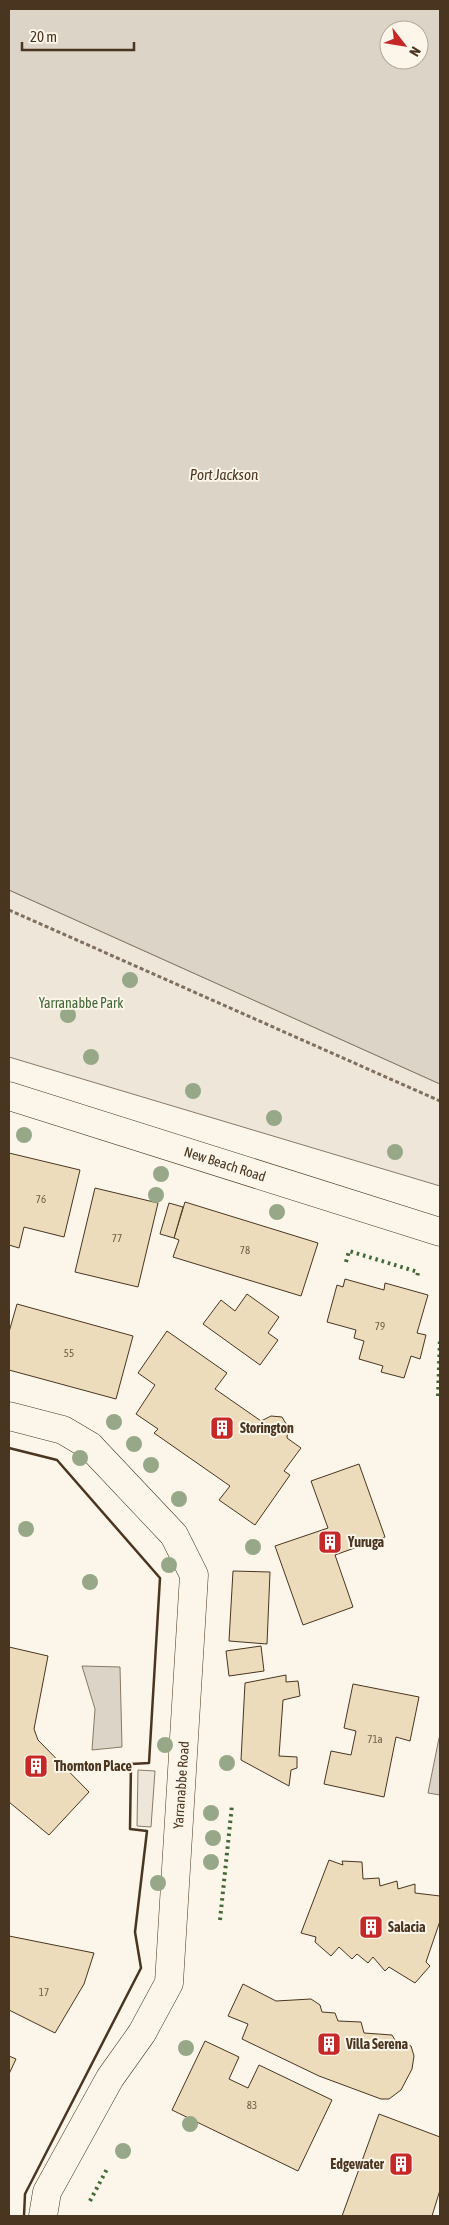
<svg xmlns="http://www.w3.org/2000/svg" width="449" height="2225" font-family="'Asap Condensed',sans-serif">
	<rect width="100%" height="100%" fill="#fbf6e9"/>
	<g fill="#ede6d9" stroke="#887966">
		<path d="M9 890 440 1084V1186L9 1057Z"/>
		<path d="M138 1770 155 1771 151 1827 137 1826Z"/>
	</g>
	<g fill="#dcd4c6" stroke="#887966" fill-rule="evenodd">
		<path d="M9 9H440V1084L9 890ZM389 30H419V60H389Z"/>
		<path d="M82 1666 120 1667 122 1747 92 1750 95 1709Z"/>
		<path d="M439 1738H440V1795L428 1793Z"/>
	</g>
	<g fill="#ecdcbc" stroke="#4a3520">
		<path d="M9 1153 80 1170 64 1237 24 1227 19 1248 9 1245Z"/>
		<path d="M95 1188 158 1203 138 1287 75 1272Z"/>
		<path d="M185 1202 318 1243 301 1296 173 1257 179 1240 174 1238Z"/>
		<path d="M169 1203 183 1207 174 1238 160 1234Z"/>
		<path d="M345 1279 384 1290 385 1283 428 1295 417 1333 426 1335 420 1359 411 1356 404 1378 381 1372 383 1366 359 1359 364 1341 354 1338 356 1330 327 1322 337 1285 343 1287Z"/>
		<path d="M247 1294 279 1317 268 1333 278 1340 260 1365 203 1324 221 1300 235 1311Z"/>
		<path d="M17 1304 133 1336 116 1399 9 1370V1332Z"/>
		<path d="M167 1331 227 1373 215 1389 261 1421 271 1416 282 1417 288 1427 287 1438 301 1448 284 1471 290 1475 255 1525 219 1500 230 1486 154 1433 158 1429 136 1414 155 1385 138 1373Z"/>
		<path d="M359 1464 385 1537 335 1555 353 1607 303 1625 275 1546 328 1528 311 1481Z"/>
		<path d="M233 1571 270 1572 267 1644 229 1641Z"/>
		<path d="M261 1646 264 1671 229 1676 226 1651Z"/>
		<path d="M9 1647 48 1656 34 1729 38 1740 89 1792 49 1835 9 1802Z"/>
		<path d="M286 1675V1682L298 1681 300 1696 283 1700 279 1756 297 1757V1768L291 1770 289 1786 241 1760 245 1683Z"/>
		<path d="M353 1684 419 1697 410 1741 396 1737 384 1797 324 1784 331 1751 351 1755 356 1731 344 1728Z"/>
		<path d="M329 1860 343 1865 342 1861 362 1862 363 1879 379 1878 380 1886 397 1881 398 1889 415 1884V1893L440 1896V1921L426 1962 430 1966 415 1983 389 1967 385 1971 373 1957 368 1963 357 1954 352 1959 339 1947 331 1956 315 1942 316 1937 301 1933Z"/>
		<path d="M9 1936 94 1953 84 1984 55 2033 9 2010Z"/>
		<path d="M243 1984 276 2001 311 1999 320 2005 322 2012 335 2013 338 2021 361 2022 364 2033 392 2035 395 2040 411 2046 414 2056 412 2069 401 2090 389 2099H381L319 2076 242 2039 248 2024 228 2016Z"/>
		<path d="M205 2041 239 2057 229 2079 248 2088 259 2065 332 2100 298 2171 172 2110Z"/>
		<path d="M9 2056 16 2059 9 2074Z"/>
		<path d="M379 2114 440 2137V2190L432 2216H342Z"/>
	</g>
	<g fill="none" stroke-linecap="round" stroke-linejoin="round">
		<g stroke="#4a3520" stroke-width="29">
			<g id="minor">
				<path d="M9 1096 440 1232"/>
				<path d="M9 1416 63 1430 90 1446 174 1535 194 1575 169 1983 142 2033 110 2078 47 2192 43 2216"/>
			</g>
		</g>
		<path stroke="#7f6f5c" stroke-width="3" stroke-dasharray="4 2.5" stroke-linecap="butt" d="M9 910 440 1101"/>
		<use href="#minor" stroke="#fbf6e9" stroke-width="28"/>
		<g stroke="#436837" stroke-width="4" stroke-dasharray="2.5 4" stroke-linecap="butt">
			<path d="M346 1262 349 1251 418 1272 417 1278"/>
			<path d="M438 1396 440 1338"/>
			<path d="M220 1920 232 1805"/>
			<path d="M90 2201 107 2169"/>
		</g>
		<path stroke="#4a3520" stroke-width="2.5" d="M9 1448 57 1460 160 1578 149 1763 131 1764 130 1829 147 1831 135 1932 141 1968 25 2194 24 2216"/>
	</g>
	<g fill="#96a887">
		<circle cx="130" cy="980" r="8"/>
		<circle cx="68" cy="1015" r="8"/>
		<circle cx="91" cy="1057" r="8"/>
		<circle cx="193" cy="1091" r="8"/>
		<circle cx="274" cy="1118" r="8"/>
		<circle cx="24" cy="1135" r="8"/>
		<circle cx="395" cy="1152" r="8"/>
		<circle cx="161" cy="1174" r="8"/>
		<circle cx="156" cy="1195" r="8"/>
		<circle cx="277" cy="1212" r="8"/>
		<circle cx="114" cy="1422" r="8"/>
		<circle cx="134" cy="1444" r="8"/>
		<circle cx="80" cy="1458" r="8"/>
		<circle cx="151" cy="1465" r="8"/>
		<circle cx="179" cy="1499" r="8"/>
		<circle cx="26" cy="1529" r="8"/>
		<circle cx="253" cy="1547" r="8"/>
		<circle cx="169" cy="1565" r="8"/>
		<circle cx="90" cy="1582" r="8"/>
		<circle cx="165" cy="1745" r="8"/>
		<circle cx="227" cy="1763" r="8"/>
		<circle cx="211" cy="1813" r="8"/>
		<circle cx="213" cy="1838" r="8"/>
		<circle cx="211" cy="1862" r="8"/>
		<circle cx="158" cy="1883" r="8"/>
		<circle cx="186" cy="2048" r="8"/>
		<circle cx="190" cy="2124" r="8"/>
		<circle cx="123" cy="2151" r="8"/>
	</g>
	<defs>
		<g id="building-square" transform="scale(1.25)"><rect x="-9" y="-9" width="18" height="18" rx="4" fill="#c62828" stroke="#fbf6e9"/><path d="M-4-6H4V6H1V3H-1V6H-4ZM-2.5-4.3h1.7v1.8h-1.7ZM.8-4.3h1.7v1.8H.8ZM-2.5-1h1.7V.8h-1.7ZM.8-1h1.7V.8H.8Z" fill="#fff"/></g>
	</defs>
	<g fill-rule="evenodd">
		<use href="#building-square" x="222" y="1428"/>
		<use href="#building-square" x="330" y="1542"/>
		<use href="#building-square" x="36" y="1766"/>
		<use href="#building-square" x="371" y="1927"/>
		<use href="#building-square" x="329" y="2044"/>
		<use href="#building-square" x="401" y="2164"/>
	</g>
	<g text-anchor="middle" stroke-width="4" stroke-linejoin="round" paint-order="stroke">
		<g font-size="11" fill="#725f47">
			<text x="41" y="1203">76</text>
			<text x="117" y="1242">77</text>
			<text x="245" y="1254">78</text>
			<text x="380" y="1330">79</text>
			<text x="69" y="1357">55</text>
			<text x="375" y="1743">71a</text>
			<text x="44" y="1996">17</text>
			<text x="252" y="2109">83</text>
		</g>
		<g font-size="14" fill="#436837" stroke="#fbf6e9">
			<text x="81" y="1008">Yarranabbe Park</text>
		</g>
		<g font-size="14" fill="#4a3520" stroke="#fbf6e9">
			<text transform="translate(225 1164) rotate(18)" y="5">New Beach Road</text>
			<text transform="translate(181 1785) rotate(-86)" y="5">Yarranabbe Road</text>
		</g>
		<g font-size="14" font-weight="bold" fill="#4a3520" stroke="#fbf6e9" text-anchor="start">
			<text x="240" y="1433">Storington</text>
			<text x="348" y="1547">Yuruga</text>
			<text x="54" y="1771">Thornton Place</text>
			<text x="388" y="1932">Salacia</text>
			<text x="346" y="2049">Villa Serena</text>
			<text x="384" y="2169" text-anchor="end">Edgewater</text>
		</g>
		<g font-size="15" font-style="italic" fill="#4a3520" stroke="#fbf6e9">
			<text x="224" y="480">Port Jackson</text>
		</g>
	</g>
	<rect width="449" height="2225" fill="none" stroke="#4a3520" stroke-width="20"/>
	<g transform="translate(404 45) rotate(121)"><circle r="24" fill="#fbf6e9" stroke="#b4a999"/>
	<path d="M0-4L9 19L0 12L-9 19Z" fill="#c62828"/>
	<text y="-8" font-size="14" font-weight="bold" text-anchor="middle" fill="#4a3520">N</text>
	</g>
	<path d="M22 42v8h112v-8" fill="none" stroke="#4a3520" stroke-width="2.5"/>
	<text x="30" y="42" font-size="15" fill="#4a3520" stroke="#fbf6e9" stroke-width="4" paint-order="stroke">20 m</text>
</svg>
